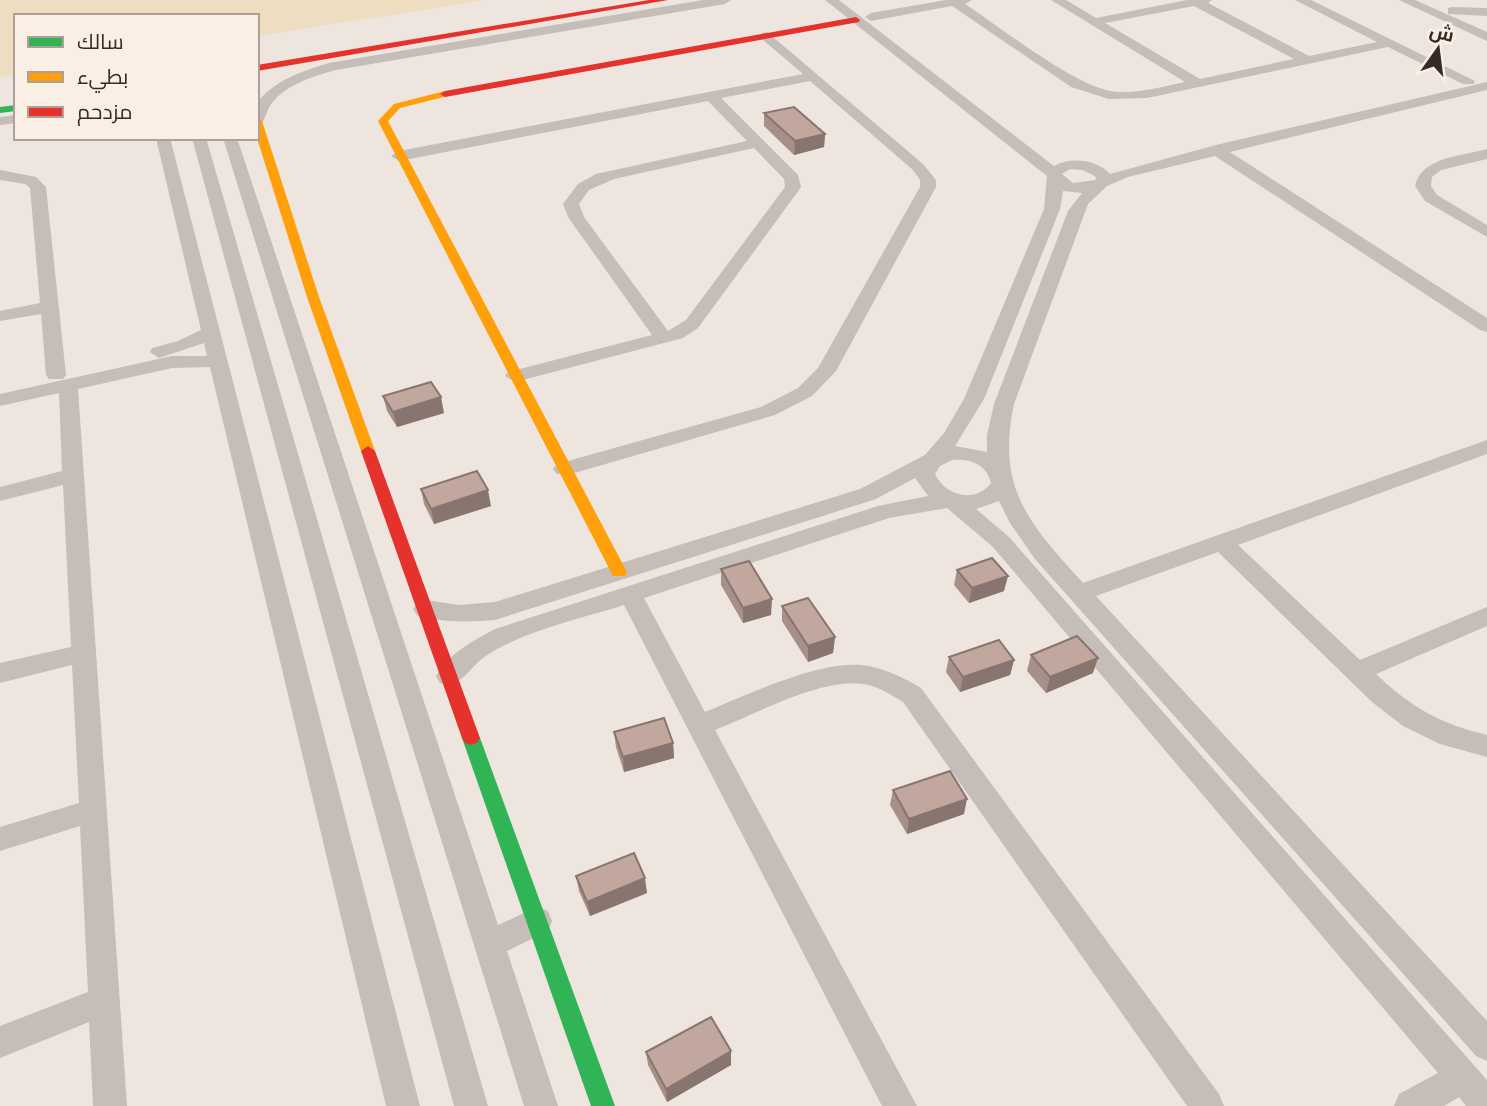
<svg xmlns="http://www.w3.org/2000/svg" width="1487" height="1106" font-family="'DM Sans',Cairo,sans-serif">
	<rect width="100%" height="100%" fill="#ede5de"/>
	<path fill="#efddc2" d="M0 0H487L257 36V16H16V75L0 77Z"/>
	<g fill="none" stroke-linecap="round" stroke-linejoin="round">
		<g fill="#c5bdb8" fill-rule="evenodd">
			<path d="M703 0H731L725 4 336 70C314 76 287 84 272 103 267 109 266 117 262 123L257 124V103C274 80 303 71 329 63Z"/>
			<path d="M825 0H839L1054 166C1071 157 1096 159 1110 174L1216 145 1487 82V90L1230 152 1487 318V332L1480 330 1215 156 1128 177 1107 186 1088 204 1014 404C996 489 1029 523 1083 583L1487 440V454L1238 545 1360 660 1487 607V626L1376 674C1411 707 1440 724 1487 735V757L1440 744 1403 726 1372 702 1218 552 1096 596 1487 1021V1061L1476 1056 1035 559 1010 523 999 501 976 509 1009 537 1487 1080V1106H1466L1459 1097 1444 1106H1394L1399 1094 1438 1073 993 547 947 508 889 518 644 598 705 712C747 695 817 661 861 665 882 667 903 677 921 688L1219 1094 1224 1106H1187L903 702C891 695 878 686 864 684 820 678 756 714 715 730L917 1106H882L624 605C580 619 521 631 483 658 468 669 461 689 440 683L436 676C449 653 473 641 495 629L878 506 928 496 915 478 876 499 495 620C468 622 443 623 417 615L413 609 417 603 425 600 459 605 495 602 860 489 925 455 944 433 964 399 1044 209 1047 176ZM1070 169 1082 170 1095 176 1096 180 1073 183 1062 174ZM1063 191 1082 193 1068 211 994 404 987 435V452L955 446 984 399 1060 209ZM952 460C969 458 987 464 991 483 976 504 945 496 935 474L940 466Z"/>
			<path d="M946 0H972L965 4C1000 27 1072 84 1110 91 1134 95 1161 87 1185 82L1051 0H1066L1096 18 1187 0H1212L1208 3 1309 56 1377 42 1295 0H1311L1475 81 1473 84H1463L1388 47 1147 98 1109 99 1071 87 952 6 871 21 865 17 871 13ZM1194 6 1294 59 1200 79 1105 23Z"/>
			<path d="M1399 0H1415L1487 32V41Z"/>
			<path d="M1452 7 1487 8V16L1448 14V8Z"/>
			<path d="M767 32 923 164 936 180V187L836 371 812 396 775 415 571 474H557L553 469 557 464 761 407 798 388 818 368 920 187V180L913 170 810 81 721 98 798 175 801 187 799 190 698 328 683 338 515 382 505 376 508 372 652 335 568 217 563 204 578 184 596 174 747 141 708 101 399 161 391 156 399 151 803 74 762 39V33ZM754 148 784 179 785 187 686 320 668 331 584 217 579 204 589 190 614 179Z"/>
			<path d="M16 115V123L0 125V117Z"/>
			<path d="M156 138H170L420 1106H386L210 367 172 368 78 389 127 1106H93L89 1022 0 1058V1026L88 992 80 826 0 851V827L79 803 72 665 0 683V663L71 647 63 485 0 501V487L62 471 59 393 0 406V394L172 356H207L204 343 159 358 150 352 152 348 178 341 201 330Z"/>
			<path d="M192 138H206L488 1106H454Z"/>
			<path d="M223 138H237L498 925 537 907 548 911 552 921 548 931 507 951 558 1106H524Z"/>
			<path d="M1487 149V159L1441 170 1432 177 1431 186 1437 195 1487 225V237L1425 201 1415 186C1421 157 1462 156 1487 149Z"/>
			<path d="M0 170 36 177 46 187 66 375 63 379H49L46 375 41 314 0 321V311L40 303 30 188 25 184 0 180Z"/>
		</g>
		<g fill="#30b455" fill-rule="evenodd">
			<path d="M16 105V111L0 113V107Z"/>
			<path d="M471 731 477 733 480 738 615 1106H591L462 738 465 733Z"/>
		</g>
		<g fill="#ff9f0a" fill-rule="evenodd">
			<path d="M445 91 448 92V96L400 108 388 121 627 572 625 576H613L611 572 378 121 394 104Z"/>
			<path d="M257 118 262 121 319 297 375 451 373 454 368 456 361 451 307 297 257 138Z"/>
		</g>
		<g fill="#e5322d" fill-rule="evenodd">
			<path d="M649 0H668L257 71V65Z"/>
			<path d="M856 17 860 20 859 22 445 97 440 94 445 91Z"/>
			<path d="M368 446 375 451 480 738 477 743 471 745 465 743 462 738 361 451Z"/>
		</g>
	</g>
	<g fill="#a79089">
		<path d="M764 113 825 134 824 147 794 155 764 126Z"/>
		<path d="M383 396 444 413 397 427 387 411Z"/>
		<path d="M421 489 491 506 434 524 424 504Z"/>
		<path d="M721 569 771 615 743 623 721 585Z"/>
		<path d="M957 570 1004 591 969 603 954 585Z"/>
		<path d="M782 606 835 637 833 653 808 662 782 621Z"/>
		<path d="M1031 655 1093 673 1046 693 1027 671Z"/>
		<path d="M949 657 1014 660 1010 675 960 692 946 672Z"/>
		<path d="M614 732 673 743 674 758 624 772 616 747Z"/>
		<path d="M893 790 964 814 907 834 890 805Z"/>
		<path d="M576 876 647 893 590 916 579 891Z"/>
		<path d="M646 1052 731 1065 667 1102 648 1065Z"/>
	</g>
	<g fill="#88756f">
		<path d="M825 134 824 147 794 155 795 141Z"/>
		<path d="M441 397 444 413 397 427 393 412Z"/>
		<path d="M488 490 491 506 434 524 431 509Z"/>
		<path d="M1008 576 1004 591 969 603 972 588Z"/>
		<path d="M772 599 771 615 743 623V608Z"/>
		<path d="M835 637 833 653 808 662V646Z"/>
		<path d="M1098 658 1093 673 1046 693 1050 677Z"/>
		<path d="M1014 660 1010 675 960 692 963 677Z"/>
		<path d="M673 743 674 758 624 772 623 757Z"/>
		<path d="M967 799 964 814 907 834 909 819Z"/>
		<path d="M645 878 647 893 590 916 587 902Z"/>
		<path d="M731 1051V1065L667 1102 666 1089Z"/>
	</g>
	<g fill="#c2a79f" stroke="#88756f" stroke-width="2">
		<path d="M794 107 825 134 795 141 764 113Z"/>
		<path d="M431 382 441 397 393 412 383 396Z"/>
		<path d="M477 471 488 490 431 509 421 489Z"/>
		<path d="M992 558 1008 576 972 588 957 570Z"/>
		<path d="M749 561 772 599 743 608 721 569Z"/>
		<path d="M808 598 835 637 808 646 782 606Z"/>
		<path d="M1077 636 1098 658 1050 677 1031 655Z"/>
		<path d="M999 640 1014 660 963 677 949 657Z"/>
		<path d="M664 718 673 743 623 757 614 732Z"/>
		<path d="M950 771 967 799 909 819 893 790Z"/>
		<path d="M634 853 645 878 587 902 576 876Z"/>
		<path d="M711 1017 731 1051 666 1089 646 1052Z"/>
	</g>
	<rect x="14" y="14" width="245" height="126" fill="#faefe5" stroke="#aca099" stroke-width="2"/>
	<rect x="28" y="37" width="35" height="10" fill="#30b455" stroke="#aca099" stroke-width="2"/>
	<text x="77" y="49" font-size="21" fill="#362a26">سالك</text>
	<rect x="28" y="72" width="35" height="10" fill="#ff9f0a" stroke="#aca099" stroke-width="2"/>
	<text x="77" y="84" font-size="21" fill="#362a26">بطيء</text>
	<rect x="28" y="107" width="35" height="10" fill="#e5322d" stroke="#aca099" stroke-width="2"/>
	<text x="77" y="119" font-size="21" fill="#362a26">مزدحم</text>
	<g transform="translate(1438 49) rotate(14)" stroke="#faefe5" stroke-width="5" paint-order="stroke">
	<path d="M0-5L12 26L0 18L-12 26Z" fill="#362a26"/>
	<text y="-10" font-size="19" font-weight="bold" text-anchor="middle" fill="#362a26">ش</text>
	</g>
</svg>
